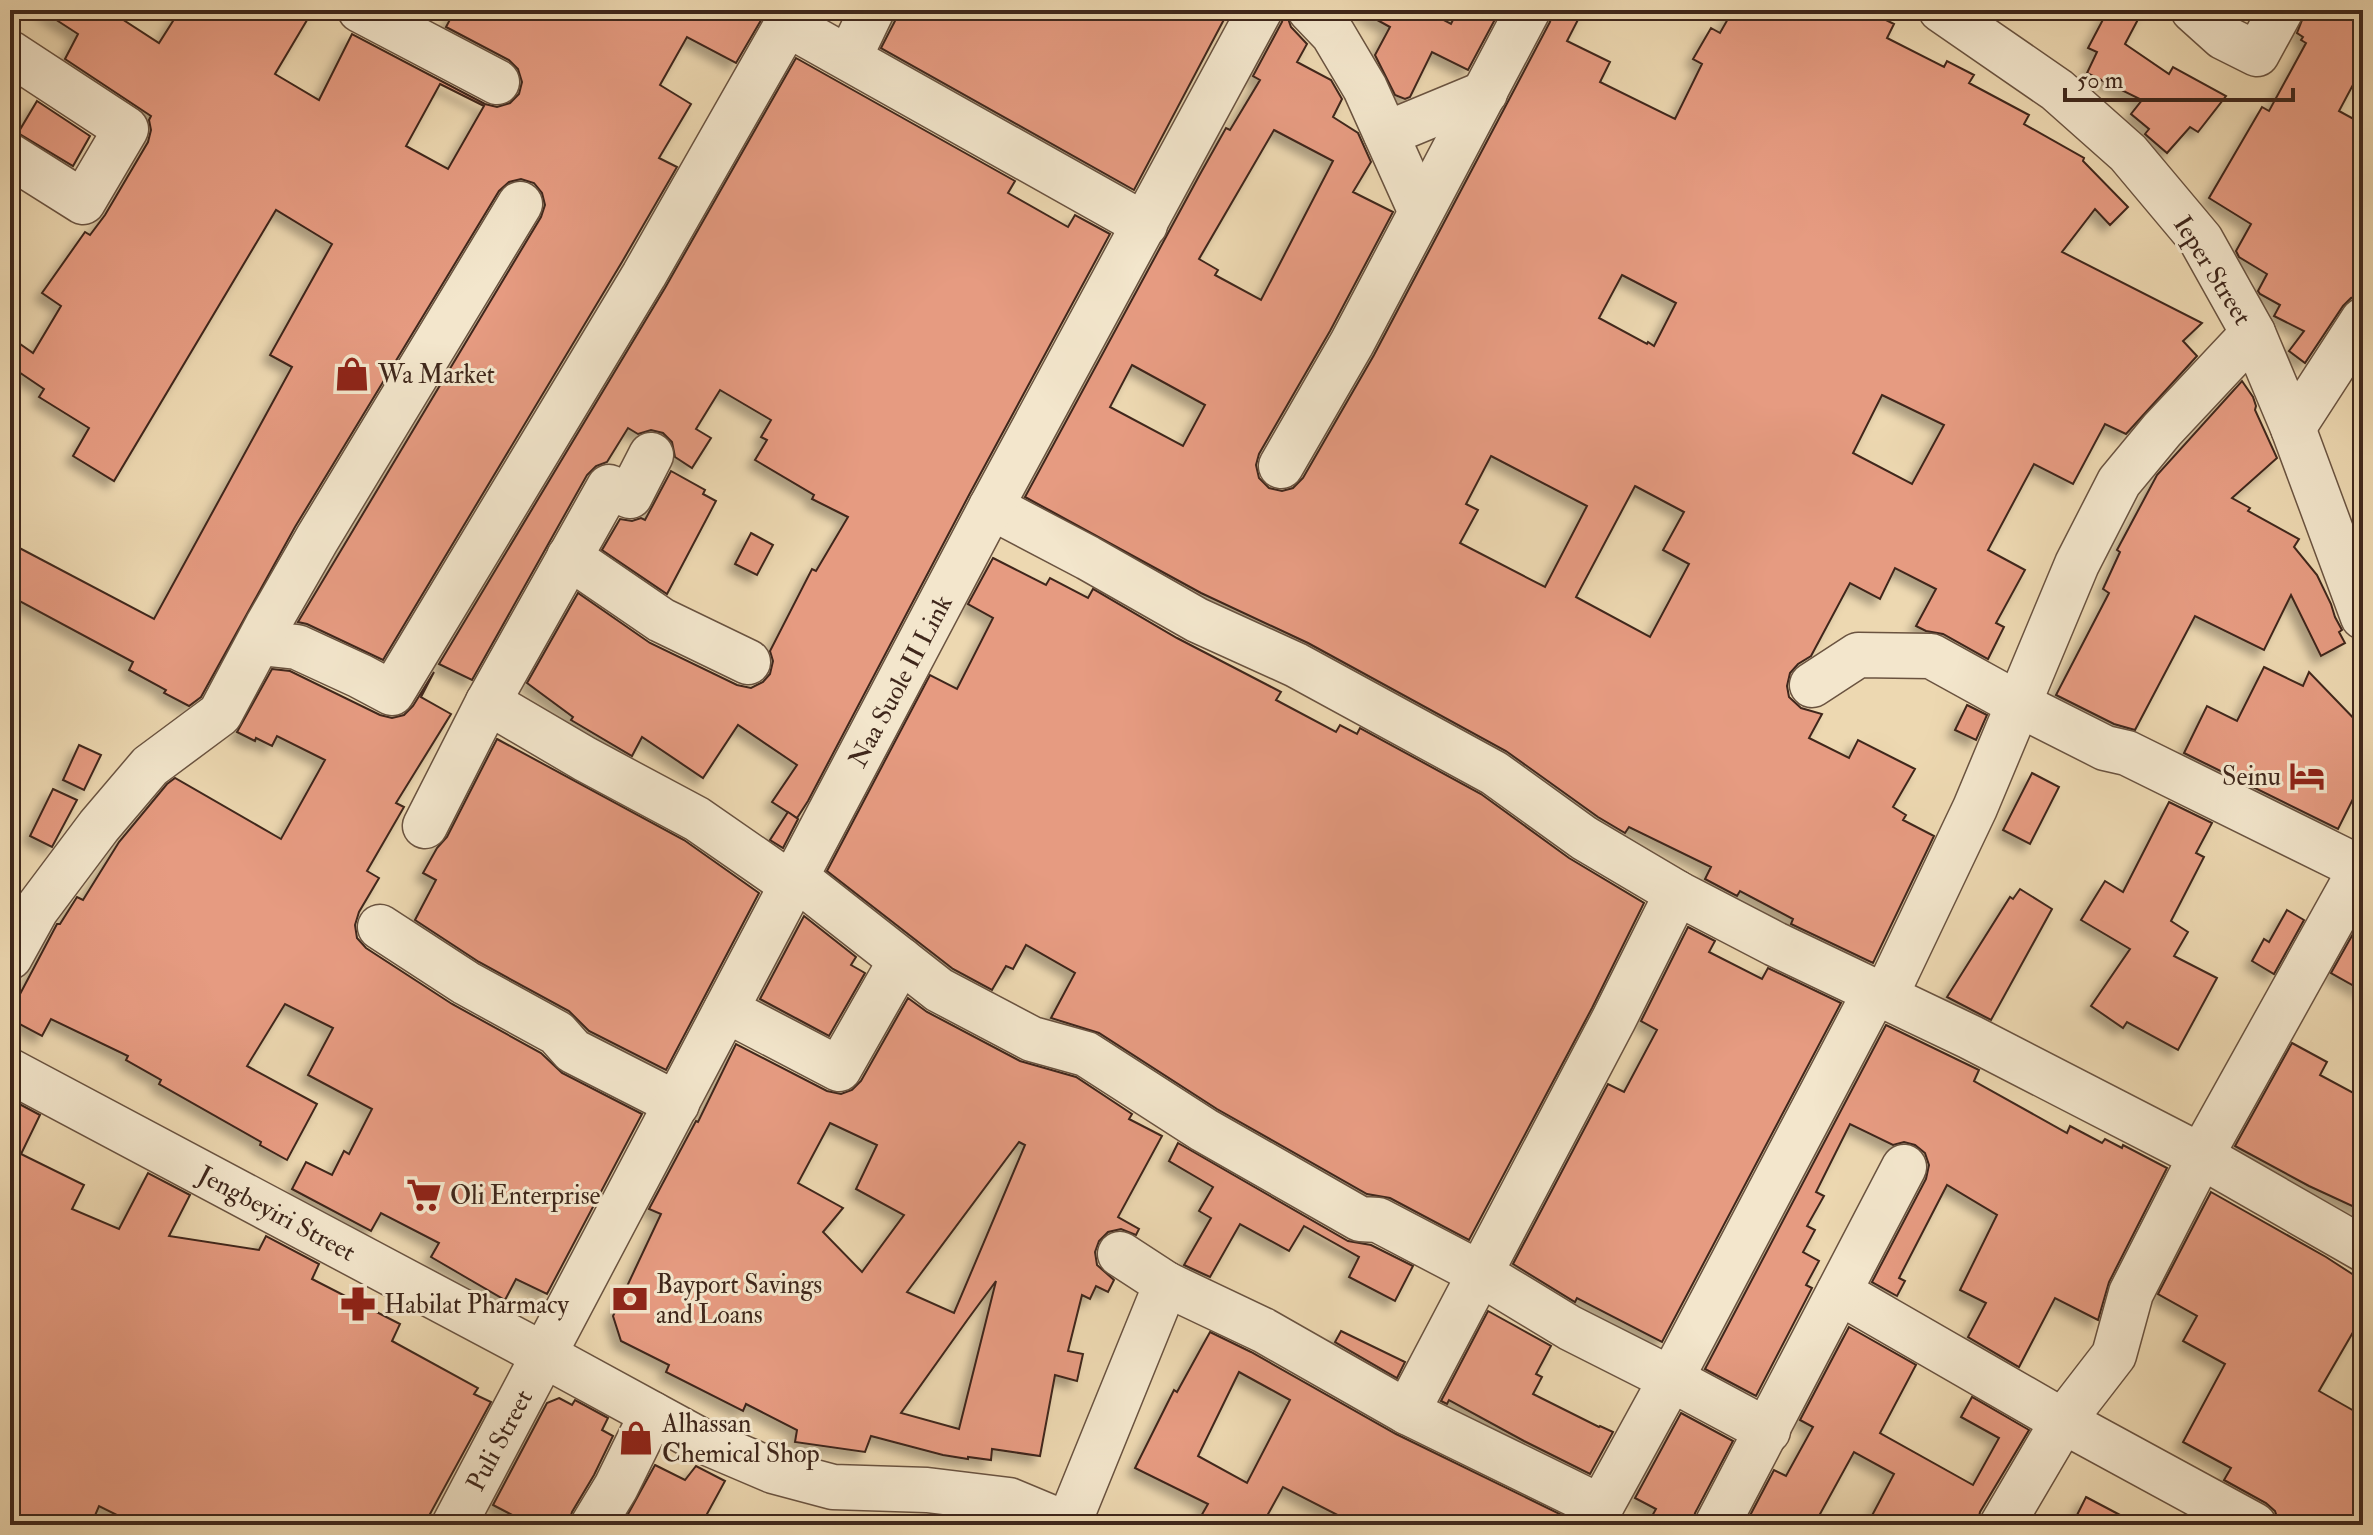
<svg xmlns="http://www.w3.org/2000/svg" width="2373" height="1535" font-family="'IM FELL Double Pica',serif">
	<defs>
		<filter id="shadow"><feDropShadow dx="-7" dy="7" stdDeviation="4" flood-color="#0004"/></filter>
	</defs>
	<rect width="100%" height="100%" fill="#edd8b1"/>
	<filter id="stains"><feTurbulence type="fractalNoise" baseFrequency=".0025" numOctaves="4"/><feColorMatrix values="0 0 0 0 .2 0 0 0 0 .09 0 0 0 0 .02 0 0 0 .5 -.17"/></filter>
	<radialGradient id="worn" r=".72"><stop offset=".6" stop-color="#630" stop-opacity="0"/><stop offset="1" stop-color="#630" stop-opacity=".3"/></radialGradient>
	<g fill="#e69b81" stroke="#3f271b" stroke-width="2" fill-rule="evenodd" filter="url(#shadow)">
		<path d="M41 10H108L159 43 180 10H313L275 74 319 100 352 34 485 104 497 107 510 103 519 94 522 82 518 69 509 60 446 27 455 10H767L736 63 687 37 660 85 691 104 659 158 677 167 622 262 383 660 307 624 298 622 541 217 545 205 542 193 534 183 521 179 509 182 499 191 295 527 201 697 189 706 164 693 166 690 129 670 133 662 10 596V543L154 619 292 367 270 355 332 244 276 210 114 481 73 456 89 428 39 397 44 389 10 366V337L33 353 61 306 42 293 85 232 90 235 105 215 148 142 151 130 149 120 151 116 65 59 78 34ZM440 84 484 106 448 169 406 146Z"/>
		<path d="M897 10H1229L1134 190 881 48 895 21Z"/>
		<path d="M1285 10 1291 27 1307 44 1297 62 1331 80 1342 99 1333 117 1358 133 1371 162 1353 192 1393 212 1330 331 1259 454 1256 465 1259 478 1269 488 1282 491 1293 488 1303 478 1374 355 1550 22 1553 10H1583L1567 41 1610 62 1600 82 1675 119 1702 64 1693 59 1711 28 1720 33 1733 10H1866L1894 24 1887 38 1944 67 1947 61 1974 75 1969 83 2029 115 2024 124 2084 158 2083 161 2128 207 2110 225 2095 209 2062 252 2202 323 2183 341 2197 356 2126 434 2105 424 2073 484 2034 464 1988 550 2025 570 1996 623 2004 627 1988 659 1943 634 1926 631 1916 626 1936 589 1895 568 1880 599 1850 583 1811 656 1798 664 1790 673 1787 686 1789 697 1801 708 1822 714 1809 738 1849 758 1858 740 1915 769 1893 807 1906 815 1903 820 1934 836 1873 963 1791 924 1793 919 1740 891 1737 896 1705 879 1711 867 1629 827 1625 833 1598 817 1506 751 1308 643 1201 593 1025 497 1199 176 1226 128 1230 130 1260 80 1253 76 1282 22ZM1274 130 1333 161 1261 300 1215 275 1218 270 1199 259ZM1622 275 1676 303 1654 346 1648 342 1647 344 1599 318ZM1132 365 1205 405 1183 446 1110 407ZM1882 395 1944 425 1912 484 1853 453ZM1491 456 1587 506 1545 587 1460 543 1478 510 1466 504ZM1635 486 1684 512 1663 550 1689 564 1650 637 1576 597Z"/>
		<path d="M1359 10H1425L1451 24 1458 10H1500L1468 70 1432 52 1410 97 1405 99 1395 95 1375 55 1390 27Z"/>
		<path d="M2108 10H2143L2125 44 2169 74 2173 67 2226 96 2198 132 2190 127 2167 153 2145 134 2149 129 2131 114 2142 100 2087 73 2097 52 2088 48Z"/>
		<path d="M2306 10H2363V66L2339 111 2363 124V295L2351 298 2343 306 2305 363 2289 351 2304 331 2274 316 2280 305 2260 294 2258 291 2267 274 2239 257 2236 251 2251 224 2209 198 2262 107 2269 111 2306 43 2301 40 2303 37 2297 33Z"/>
		<path d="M796 58 1015 181 1008 193 1068 227 1075 215 1110 234 969 495 808 801 797 818 772 802 797 765 738 725 703 778 642 737 632 756 571 720 573 717 527 683 578 593 650 643 737 685 751 688 763 682 770 674 773 661 770 651 812 569 816 571 848 517 812 499 814 495 755 460 767 440 761 437 771 420 720 390 696 429 711 438 692 468 675 457 672 442 663 433 651 430 638 434 628 428 607 462 596 466 587 475 472 680 439 664 665 288Z"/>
		<path d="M37 101 90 136 73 166 18 133Z"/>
		<path d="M2242 381 2253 397 2256 406 2255 410 2277 458 2232 498 2250 508 2248 511 2299 539 2294 547 2317 575 2331 604 2335 617 2342 630 2339 632 2345 643 2321 656 2291 595 2264 650 2195 616 2135 730 2114 724 2056 695 2109 593 2103 589 2120 552 2117 550 2157 475Z"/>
		<path d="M671 471 705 490 703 494 716 501 667 594 602 550 620 519 632 521 641 518 645 520Z"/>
		<path d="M751 533 773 545 757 575 735 564Z"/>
		<path d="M993 558 1046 585 1050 578 1088 598 1093 589 1177 638 1281 692 1276 700 1336 732 1340 725 1357 734 1360 728 1481 794 1569 858 1644 903 1592 1008 1469 1240 1390 1198 1367 1194 1217 1109 1099 1033 1051 1018 1075 973 1026 945 1013 969 1006 966 992 990 953 969 827 871 930 675 957 689 993 618 968 604Z"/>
		<path d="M2264 667 2303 686 2309 672 2363 728V779L2338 829 2184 753 2207 706 2237 721Z"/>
		<path d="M272 669 290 671 380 715 392 718 404 715 413 706 434 672 421 697 451 714 396 803 404 807 367 871 379 878 359 912 355 925 357 938 366 948 452 1004 541 1053 562 1073 642 1114 547 1294 516 1279 505 1300 431 1257 439 1243 381 1213 371 1231 292 1189 306 1162 332 1175 344 1151 349 1154 372 1109 308 1075 333 1028 285 1004 247 1066 317 1104 287 1160 260 1145 261 1142 159 1084 161 1080 126 1060 128 1056 51 1019 42 1036 10 1019V1013L57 924H60L77 897 83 900 119 842 167 784 175 778 281 839 325 760 277 736 272 746 256 738 255 741 237 732Z"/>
		<path d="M1967 705 1987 715 1976 740 1955 730Z"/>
		<path d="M497 739 684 840 759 893 666 1070 589 1031 569 1011 479 962 415 920 436 880 423 873 437 848 447 837Z"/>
		<path d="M79 745 101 755 84 790 63 780Z"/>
		<path d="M2032 773 2059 787 2030 844 2003 830Z"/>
		<path d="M53 789 77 800 52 847 30 836Z"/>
		<path d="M2169 802 2212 823 2196 853 2204 857 2171 921 2188 932 2174 956 2217 978 2178 1050 2127 1022 2123 1028 2091 1006 2130 949 2081 920 2105 881 2123 892Z"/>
		<path d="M788 812 798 819 783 848 770 840Z"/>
		<path d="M2020 889 2052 909 1991 1020 1947 997 2010 897 2013 899Z"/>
		<path d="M2287 910 2304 920 2274 974 2252 961 2264 939 2269 942Z"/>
		<path d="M804 916 856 957 851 965 865 973 829 1036 760 999Z"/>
		<path d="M2363 916V991L2331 973Z"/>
		<path d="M1688 927 1715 941 1709 952 1762 979 1768 968 1841 1003 1662 1342 1577 1298 1575 1302 1513 1264 1608 1084 1624 1092 1657 1030 1641 1021Z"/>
		<path d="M908 998 927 1012 1020 1061 1076 1077 1132 1114 1129 1119 1162 1136 1118 1217 1139 1229 1136 1235 1121 1229 1108 1232 1099 1241 1095 1252 1097 1265 1114 1280 1108 1292 1096 1286 1090 1299 1082 1295 1068 1351 1083 1354 1077 1381 1055 1375 1040 1456 992 1449 991 1460 968 1457V1459L943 1455 871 1436 865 1452 795 1442 797 1430 746 1404 743 1411 666 1372 669 1365 621 1341 613 1316 661 1214 649 1209 696 1121 698 1122 736 1044 827 1091 841 1094 852 1090 861 1081ZM830 1123 877 1145 856 1189 904 1215 862 1272 823 1232 843 1208 798 1183ZM1019 1142 1025 1145 954 1313 907 1292ZM996 1281 959 1429 901 1413 968 1319Z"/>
		<path d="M1886 1025 1979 1070 1974 1081 2067 1133 2070 1126 2102 1143 2105 1139 2122 1148 2123 1145 2167 1168 2109 1282 2098 1320 2055 1298 2019 1367 1968 1337 1986 1303 1960 1290 1997 1215 1947 1185 1899 1278 1905 1281 1897 1296 1872 1282 1926 1179 1929 1165 1925 1153 1915 1145 1904 1142 1893 1145 1850 1124 1816 1192 1824 1196 1807 1226 1815 1230 1803 1252 1819 1261 1806 1285 1812 1288 1756 1396 1705 1369Z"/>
		<path d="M2292 1043 2327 1062 2320 1075 2363 1098V1211L2309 1186 2235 1146Z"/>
		<path d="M10 1099 40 1115 21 1154 84 1185 72 1209 119 1229 148 1173 190 1195 169 1236 259 1250 266 1236 319 1264 312 1279 400 1324 392 1341 478 1388 474 1394 491 1402 424 1525H137L99 1506 91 1525H10Z"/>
		<path d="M1178 1143 1348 1241 1371 1245 1413 1266 1395 1301 1349 1277 1359 1257 1304 1226 1289 1251 1240 1224 1210 1277 1184 1265 1211 1218 1199 1211 1213 1187 1169 1161Z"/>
		<path d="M2211 1192 2326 1257 2363 1281V1315L2319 1391 2363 1416V1525H2287L2278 1520 2275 1511 2266 1503 2224 1480 2231 1468 2183 1442 2225 1364 2183 1341 2197 1316 2158 1294Z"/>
		<path d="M1488 1311 1551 1346 1536 1374 1542 1377 1533 1394 1599 1427 1600 1426 1613 1432 1590 1474 1524 1441 1449 1400 1447 1404 1441 1401Z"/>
		<path d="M1849 1327 1916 1365 1880 1433 1973 1485 1999 1438 1961 1417 1972 1397 2029 1430 1980 1512 1977 1525H1867L1894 1474 1854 1452 1814 1525H1745L1774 1470 1786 1476 1813 1427 1800 1420Z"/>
		<path d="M1341 1331 1405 1362 1397 1378 1335 1342Z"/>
		<path d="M1210 1332 1251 1352 1396 1434 1568 1518 1566 1525H1357L1283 1487 1262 1525H1196L1208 1504 1135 1468 1174 1390 1177 1392ZM1239 1372 1290 1400 1247 1483 1198 1456Z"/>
		<path d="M559 1398 572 1405 575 1400 608 1418 602 1430 613 1436 594 1475 572 1512 568 1525H514L518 1518 493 1505 547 1403Z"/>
		<path d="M1681 1413 1733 1441 1695 1513 1692 1525H1647L1656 1509 1635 1498Z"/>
		<path d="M655 1465 685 1480 696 1466 725 1481 701 1525H622Z"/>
		<path d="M2086 1497 2139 1525H2072Z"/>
	</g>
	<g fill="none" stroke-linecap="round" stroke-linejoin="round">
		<g stroke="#6a5340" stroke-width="47">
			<g id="minor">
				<path d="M360 10 497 82"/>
				<path d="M1310 10 1333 34 1365 88 1420 210"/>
				<path d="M1941 10 2057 90 2128 153 2201 240 2253 333 2293 428 2363 617"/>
				<path d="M2193 10 2223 37 2257 54 2281 10"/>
				<path d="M10 53 126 129 83 202 10 156"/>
				<path d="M849 58 872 10"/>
				<path d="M1386 134 1485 93"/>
				<path d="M2293 428 2363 320"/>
				<path d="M1281 466 1352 343 1528 10"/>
				<path d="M991 507 1088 558 1197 620 1296 665 1494 773 1584 838 1677 893 1775 944 1970 1037 2201 1156 2363 1249"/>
				<path d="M569 557 661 620 748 662"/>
				<path d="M260 643 297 647 360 676 392 693 644 275 787 24 1145 225"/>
				<path d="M1812 685 1858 655 1931 656 2018 704 2105 748 2127 753 2360 868"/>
				<path d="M488 702 585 759 697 819 792 885"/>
				<path d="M425 826 488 702 609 487 630 496 651 455"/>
				<path d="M795 877 939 990 1032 1039 1086 1054 1204 1130 1360 1219 1378 1220 1481 1274 1570 1328 1671 1379 1768 1431"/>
				<path d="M380 927 466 983 557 1033 573 1051 677 1104"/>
				<path d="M10 957 36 910 99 826 150 766 220 714 267 626 317 539 520 204"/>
				<path d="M1885 997 1975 808 2077 564 2119 482 2162 430 2253 333"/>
				<path d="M726 1010 839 1069 901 960"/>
				<path d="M10 1071 544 1355 698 1439 773 1471 833 1487 927 1490 1009 1500 1069 1525"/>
				<path d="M1166 1284 1263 1330 1407 1412 1601 1507"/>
				<path d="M1839 1292 2063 1421 2254 1525"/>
				<path d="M1407 1412 1614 1019 1677 893"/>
				<path d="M454 1525 991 507 1260 10"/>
				<path d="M593 1525 616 1487 652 1414"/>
				<path d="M1068 1525 1166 1284 1120 1254"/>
				<path d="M1591 1525 1671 1379 1875 992"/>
				<path d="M1717 1525 1904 1167"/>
				<path d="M2002 1525 2063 1421 2114 1355 2131 1293 2201 1156 2363 865"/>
			</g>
		</g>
		<use href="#minor" stroke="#f3e6cc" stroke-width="44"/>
	</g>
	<defs>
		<g id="shop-bare" transform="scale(2.76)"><path d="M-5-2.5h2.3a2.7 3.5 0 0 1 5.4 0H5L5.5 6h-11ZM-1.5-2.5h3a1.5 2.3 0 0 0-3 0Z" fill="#8f2418" stroke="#f3e6cc" stroke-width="2.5" paint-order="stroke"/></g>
		<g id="hotel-bare" transform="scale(2.76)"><path d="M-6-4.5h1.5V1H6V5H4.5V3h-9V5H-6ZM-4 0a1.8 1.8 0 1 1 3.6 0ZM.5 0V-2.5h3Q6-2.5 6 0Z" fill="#8f2418" stroke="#f3e6cc" stroke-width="2.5" paint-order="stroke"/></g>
		<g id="supermarket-bare" transform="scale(2.76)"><path d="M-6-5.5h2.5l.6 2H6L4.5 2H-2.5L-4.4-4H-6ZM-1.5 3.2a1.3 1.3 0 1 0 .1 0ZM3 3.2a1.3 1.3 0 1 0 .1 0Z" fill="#8f2418" stroke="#f3e6cc" stroke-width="2.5" paint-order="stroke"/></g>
		<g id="bank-bare" transform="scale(2.76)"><path d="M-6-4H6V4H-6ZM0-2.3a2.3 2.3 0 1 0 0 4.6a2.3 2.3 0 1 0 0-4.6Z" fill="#8f2418" stroke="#f3e6cc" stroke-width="2.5" paint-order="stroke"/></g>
		<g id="pharmacy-bare" transform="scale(2.76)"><path d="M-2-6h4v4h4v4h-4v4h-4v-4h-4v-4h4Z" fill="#8f2418" stroke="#f3e6cc" stroke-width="2.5" paint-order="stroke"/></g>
	</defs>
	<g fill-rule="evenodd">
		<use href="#shop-bare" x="352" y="374"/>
		<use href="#hotel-bare" x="2307" y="776"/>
		<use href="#supermarket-bare" x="424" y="1195"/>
		<use href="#bank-bare" x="630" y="1299"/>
		<use href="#pharmacy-bare" x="358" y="1304"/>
		<use href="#shop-bare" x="636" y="1438"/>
	</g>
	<g text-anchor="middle" stroke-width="6" stroke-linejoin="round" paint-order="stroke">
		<g font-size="26" fill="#3f271b" stroke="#f3e6cc">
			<text transform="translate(2213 270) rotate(58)" y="9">Ieper Street</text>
			<text transform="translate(900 681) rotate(-62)" y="9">Naa Suole II Link</text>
			<text transform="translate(277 1213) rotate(28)" y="9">Jengbeyiri Street</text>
			<text transform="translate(499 1440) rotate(-62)" y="9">Puli Street</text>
		</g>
		<g font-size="26" fill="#3f271b" stroke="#f3e6cc" text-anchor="start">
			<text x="378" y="383">Wa Market</text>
			<text x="2281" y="785" text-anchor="end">Seinu</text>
			<text x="450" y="1204">Oli Enterprise</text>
			<text x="656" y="1293">Bayport Savings<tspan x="656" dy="30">and Loans</tspan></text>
			<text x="384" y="1313">Habilat Pharmacy</text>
			<text x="662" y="1432">Alhassan<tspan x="662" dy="30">Chemical Shop</tspan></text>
		</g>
	</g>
	<rect width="2373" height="1535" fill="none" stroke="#edd8b1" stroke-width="40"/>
	<rect x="12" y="12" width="2349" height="1511" fill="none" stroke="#3f271b" stroke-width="4"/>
	<rect x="20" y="20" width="2333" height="1495" fill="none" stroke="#3f271b" stroke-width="2"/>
	<path d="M2065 88v12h228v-12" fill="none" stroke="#3f271b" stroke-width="4"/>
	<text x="2077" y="88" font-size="24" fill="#3f271b" stroke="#f3e6cc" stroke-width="6" paint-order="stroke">50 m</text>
	<rect width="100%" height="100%" filter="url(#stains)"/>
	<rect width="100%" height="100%" fill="url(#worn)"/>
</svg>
